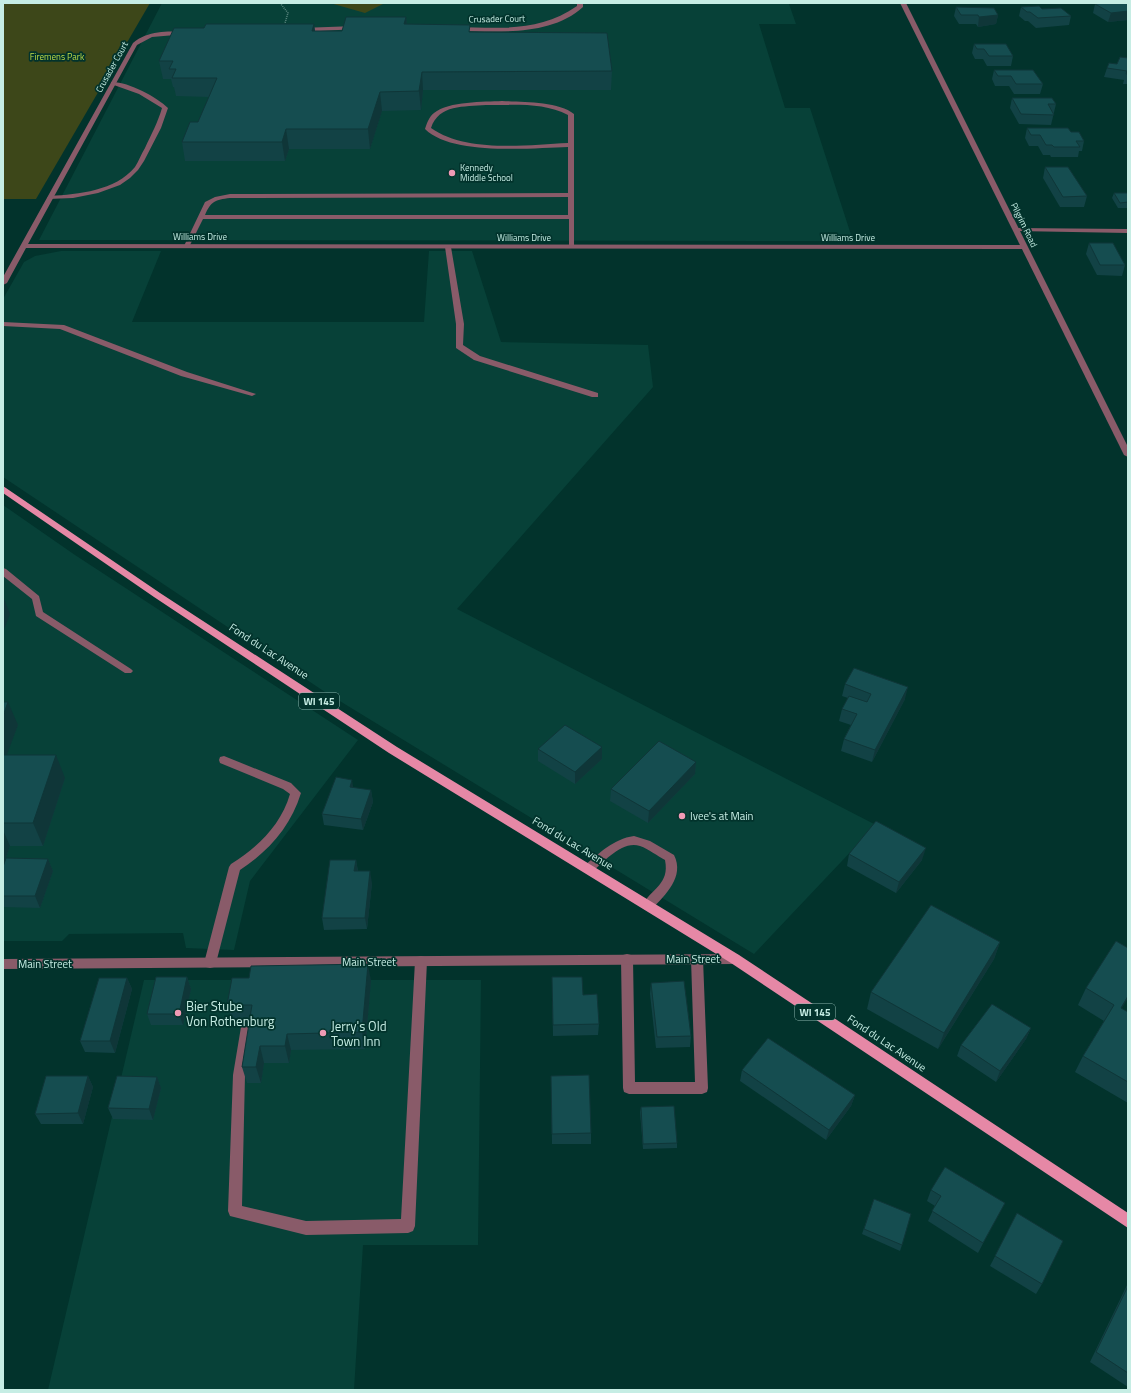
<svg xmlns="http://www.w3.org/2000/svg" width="1131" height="1393" font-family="'Titillium Web',sans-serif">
	<rect width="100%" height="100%" fill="#02332c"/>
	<g fill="#074138">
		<path d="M162 3 789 4 796 24H759L785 108H810L853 241 39 240Z"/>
		<path d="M61 251H161L132 322H424L429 251H472L501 342 648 345 653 387 457 609 876 825 754 954 325 692 3 477V299L24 262 35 256Z"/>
		<path d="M3 505 75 555 358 740 250 881 234 950 186 948 183 933 69 934 62 941H3Z"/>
		<path d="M144 980H481L478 1245H363L354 1390H48Z"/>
	</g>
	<g fill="#3d4719">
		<path d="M3 3H150L36 199H3Z"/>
		<path d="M330 3H385L365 13Z"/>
	</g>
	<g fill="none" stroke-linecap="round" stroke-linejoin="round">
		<path stroke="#59867e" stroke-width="1.5" stroke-dasharray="1 1" stroke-linecap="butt" d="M280 3 288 13 285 23"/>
		<g fill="#895b69" fill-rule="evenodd">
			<path d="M111 82C127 81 157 97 168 108L161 128 144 161 138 170 130 178 120 185 98 193 73 198 48 199 47 198 50 196C79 194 115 191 135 167 139 161 141 154 145 148 151 135 158 122 162 108L139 94 111 84Z"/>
			<path d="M502 101C522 102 558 101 574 114V248L569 247V219H203L189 247 184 246 205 202 215 197 230 194 568 193V147C532 148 452 156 425 129 427 123 429 117 434 113 449 101 484 102 502 101ZM486 105C513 105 544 102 568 115V143C527 145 466 153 431 128 439 104 464 107 486 105ZM568 197V215H205C211 201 215 200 230 198Z"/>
			<path d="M448 245 451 247 464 324 463 345 480 356 598 393V397H592L474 360 456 348V324L445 247Z"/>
			<path d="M3 322 64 325 187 372 256 394 252 396 181 376 60 329 3 326Z"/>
			<path d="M3 568 6 569 39 596 43 612 131 669 133 671 131 673H125L36 616 32 599 3 576Z"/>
			<path d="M224 756 291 783 301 793C291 826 269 851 240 870L216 963 214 967 210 968 206 967 204 963 229 867 231 864C258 847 281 825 290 794L283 789 220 763 219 760 220 757Z"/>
			<path d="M634 836 650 841 674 855C685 877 665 895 652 909L648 911 644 909 642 906C651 888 670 885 665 860 657 856 649 849 640 846 622 840 604 862 592 872L588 873 584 872 582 869 584 866C600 853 613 839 634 836Z"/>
			<path d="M627 954 631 955 633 959 635 1082H695L691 959 693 955 697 954 701 955 703 959 708 1088 707 1092 702 1094H629L624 1092 623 1088 621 959 623 955Z"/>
			<path d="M421 956 425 957 427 961 415 1226 413 1231 408 1233 306 1235 230 1216 228 1211 233 1075 242 1021 244 1017 248 1016 252 1017 254 1021 245 1075 242 1206 306 1221 401 1219 415 961 417 957Z"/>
		</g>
		<g fill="#895b69" fill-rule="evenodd">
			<path d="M577 3H583V7C550 37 497 31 457 31L454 29 457 27C500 28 540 32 577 6Z"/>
			<path d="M355 26 357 27V29L301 32 298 30 301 28Z"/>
			<path d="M185 31 187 32V34L152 37 137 45 28 244 1024 245 1027 247 1024 249 26 248 7 283 3 285V277L133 43C148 30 167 32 185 31Z"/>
			<path d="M1016 228 1128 229V233L1014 231 1013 230Z"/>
			<path d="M735 954 739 955 741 959 739 963 735 964 3 969V959Z"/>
		</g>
		<path fill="#895b69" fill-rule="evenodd" d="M900 3H906L1128 447V457L1124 455Z"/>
		<path fill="#e688a6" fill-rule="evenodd" d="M3 486 160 593 397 747 739 955 1128 1213V1228L731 963 389 753 154 597 3 493Z"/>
	</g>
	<g fill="#124245">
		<path d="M1128 3V20L1108 22 1093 13 1095 4Z"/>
		<path d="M956 7 998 15 996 24 978 27 976 24H959L954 16Z"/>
		<path d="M1021 7 1042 9 1071 16 1069 25 1036 28 1028 21H1025L1019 16Z"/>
		<path d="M406 17 407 24 470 32 612 71 611 90H423L421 110 382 111 370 149H289L285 161H185L182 142 198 122 209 97 176 96 174 87H173L171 79H163L159 61 204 28 314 24 315 31H342Z"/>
		<path d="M974 44 1013 56 1011 66H987L983 59H975L972 53Z"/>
		<path d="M1128 58V84H1123L1124 80 1104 77 1107 68 1117 64Z"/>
		<path d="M994 70 1043 84 1040 94H1014L1009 86H995L992 79Z"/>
		<path d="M1012 98 1056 104 1051 125 1019 124 1010 108Z"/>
		<path d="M1027 128 1071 132 1084 141 1082 151H1079L1078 157H1051L1050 155H1043L1038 146H1029L1025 138Z"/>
		<path d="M1045 167 1087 196 1084 207H1060L1043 178Z"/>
		<path d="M1114 193H1128V208H1118L1112 198Z"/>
		<path d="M1089 243 1125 265 1122 276 1097 275 1086 254Z"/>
		<path d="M845 684 905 699 872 762 841 751 844 739 851 725 839 721 842 709 848 698 842 696Z"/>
		<path d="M3 702 18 725 6 755 65 778 43 846H10L3 866Z"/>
		<path d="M538 749 602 759 575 784 538 761Z"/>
		<path d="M696 762 695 774 648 823 610 801 611 789Z"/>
		<path d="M354 788 371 790 373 802 363 830 324 825 322 814Z"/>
		<path d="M849 854 922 860 896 893 847 866Z"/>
		<path d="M48 859 53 871 40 908 3 907V867Z"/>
		<path d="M356 860 358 871 372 883 367 929 324 930 322 918Z"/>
		<path d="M1000 942 994 959 938 1049 867 1009 871 992Z"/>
		<path d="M187 977 191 989 183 1025H151L147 1014Z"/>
		<path d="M552 977 583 995 599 1024 598 1035 553 1036Z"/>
		<path d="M127 978 132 989 115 1053 85 1052 80 1041Z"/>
		<path d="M371 981 365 1049 291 1050 289 1063H264L261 1083H247L242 1067 250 1022H233L227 1005Z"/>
		<path d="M651 983 691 1036 690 1047 656 1048 650 994Z"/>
		<path d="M1086 988 1128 1012V1103L1075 1072 1083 1056 1104 1021 1078 1005Z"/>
		<path d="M1031 1028 1026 1039 996 1082 957 1056 961 1045Z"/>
		<path d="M742 1070 855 1095 851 1106 826 1140 740 1081Z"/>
		<path d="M88 1076 93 1087 83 1124H41L35 1114Z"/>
		<path d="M551 1076 591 1133V1144H552Z"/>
		<path d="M157 1077 161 1088 153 1120 113 1119 108 1108Z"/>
		<path d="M641 1107 677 1143V1148L643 1149 640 1112Z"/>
		<path d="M931 1190 999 1213 978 1253 928 1221 935 1206 927 1201Z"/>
		<path d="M874 1199 902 1245 900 1251 862 1234Z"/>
		<path d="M1017 1213 1042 1284 1036 1294 990 1266Z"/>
		<path d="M1128 1283V1387L1090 1362Z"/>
	</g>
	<g fill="#0f3638">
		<path d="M1128 11V20L1108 22 1111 13Z"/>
		<path d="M998 15 996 24 978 27 979 17Z"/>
		<path d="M406 17 408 34 404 24Z"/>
		<path d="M314 24 316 42 312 31Z"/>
		<path d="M422 72 423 90 421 110 419 91Z"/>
		<path d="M380 92 382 111 370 149 368 129Z"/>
		<path d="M286 129 289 149 285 161 282 142Z"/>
		<path d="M3 596 10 614 3 632Z"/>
		<path d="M908 687 905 699 872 762 875 750Z"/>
		<path d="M8 702 18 725 3 765V716Z"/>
		<path d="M602 747V759L575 784V772Z"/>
		<path d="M56 755 65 778 43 846 33 823Z"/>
		<path d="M696 762 695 774 648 823 649 811Z"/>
		<path d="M352 780 354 791 350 787Z"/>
		<path d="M371 790 373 802 363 830 361 819Z"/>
		<path d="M3 830 10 846 3 866Z"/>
		<path d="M926 848 922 860 896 893 899 882Z"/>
		<path d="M48 859 53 871 40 908 35 896Z"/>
		<path d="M356 860 358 872 354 871Z"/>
		<path d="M370 871 372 883 367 929 365 918Z"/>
		<path d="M1000 942 994 959 938 1049 944 1033Z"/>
		<path d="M368 964 371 981 365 1049 362 1032Z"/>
		<path d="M187 977 191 989 183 1025 179 1014Z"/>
		<path d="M127 978 132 989 115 1053 110 1041Z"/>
		<path d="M1128 996V998L1112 1025 1121 1008Z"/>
		<path d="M1031 1028 1026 1039 996 1082 1000 1071Z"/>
		<path d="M287 1034 291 1050 289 1063 285 1046Z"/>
		<path d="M260 1046 264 1063 261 1083 256 1067Z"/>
		<path d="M88 1076 93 1087 83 1124 78 1113Z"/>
		<path d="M157 1077 161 1088 153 1120 149 1109Z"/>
		<path d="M855 1095 851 1106 826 1140 829 1130Z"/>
	</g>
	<g fill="#154d50" stroke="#0f3638">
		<path d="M1105 3H1128V11L1111 13 1095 4Z"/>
		<path d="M1039 6 1042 9 1061 8 1071 16 1038 18 1030 12H1027L1021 7Z"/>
		<path d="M956 7 994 8 998 15 979 17 978 15H961Z"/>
		<path d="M346 17H406L404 24 470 25 469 32 607 33 612 71 422 72 419 91 380 92 368 129H286L282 142H182L190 122H198L217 78H172L176 69H169L173 61H159L174 28H204L206 24H314L312 31H342Z"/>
		<path d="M974 44H1006L1013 56H989L984 49H977Z"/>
		<path d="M1120 57 1128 58V74H1126L1127 71 1107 68 1109 63 1117 64Z"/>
		<path d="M994 70H1033L1043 84H1016L1011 76H998Z"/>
		<path d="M1012 98H1052L1056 104H1048L1054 115 1021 114Z"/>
		<path d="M1027 128H1068L1071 132H1079L1084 141H1076L1080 147H1054L1052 145H1046L1040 135H1031Z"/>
		<path d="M1045 167H1068L1087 196 1063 197Z"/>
		<path d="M1114 193H1128V202L1120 203Z"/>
		<path d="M1089 243H1113L1125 265H1100Z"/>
		<path d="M854 668 908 687 875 750 844 739 857 714 842 709 849 696 867 702 871 694 845 684Z"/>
		<path d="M3 702H8L3 716Z"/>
		<path d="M565 725 602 747 575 772 538 749Z"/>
		<path d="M659 741 696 762 649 811 611 789Z"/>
		<path d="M3 755H56L33 823H3Z"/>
		<path d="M336 777 352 780 350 787 371 790 361 819 322 814Z"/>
		<path d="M876 821 926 848 899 882 849 854Z"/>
		<path d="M6 858 48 859 35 896H3V867Z"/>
		<path d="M330 860H356L354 871H370L365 918H322Z"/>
		<path d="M931 905 1000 942 944 1033 871 992Z"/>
		<path d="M1116 941 1128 948V996L1121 1008 1128 1012V1082L1083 1056 1114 1005 1086 988Z"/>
		<path d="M368 964 362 1032 287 1034 285 1046H260L256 1067H242L252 1005H227L232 978H249L251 966Z"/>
		<path d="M156 977H187L179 1014H147Z"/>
		<path d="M552 977H582L583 995 597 994 599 1024 553 1025Z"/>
		<path d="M99 978H127L110 1041H80Z"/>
		<path d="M684 981 691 1036 657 1037 651 983Z"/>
		<path d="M992 1004 1031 1028 1000 1071 961 1045Z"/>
		<path d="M768 1038 855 1095 829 1130 742 1070Z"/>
		<path d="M589 1075 591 1133 552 1134 551 1076Z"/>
		<path d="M46 1076H88L78 1113 35 1114Z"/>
		<path d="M117 1076 157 1077 149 1109 108 1108Z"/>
		<path d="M674 1106 677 1143 643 1144 641 1107Z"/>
		<path d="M945 1167 1005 1203 983 1243 932 1211 941 1196 931 1190Z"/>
		<path d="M874 1199 911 1214 902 1245 864 1229Z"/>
		<path d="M1017 1213 1063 1241 1042 1284 995 1256Z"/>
		<path d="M1128 1286V1373L1096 1352Z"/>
	</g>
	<g fill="#f09ab5" stroke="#02332c" stroke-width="1.5">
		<circle cx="452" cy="173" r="4"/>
		<circle cx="682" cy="816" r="4"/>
		<circle cx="178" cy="1013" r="4"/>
		<circle cx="323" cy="1033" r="4"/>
	</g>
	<g text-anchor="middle" stroke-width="3.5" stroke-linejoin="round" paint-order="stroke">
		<g font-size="9" fill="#c6ede4" stroke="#02332c">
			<text transform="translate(497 19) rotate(-1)" y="3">Crusader Court</text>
			<text transform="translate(112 67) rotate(-61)" y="3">Crusader Court</text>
			<text transform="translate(1024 225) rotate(64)" y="3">Pilgrim Road</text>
			<text x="200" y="240">Williams Drive</text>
			<text x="524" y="241">Williams Drive</text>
			<text x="848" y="241">Williams Drive</text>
		</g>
		<g font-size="9" fill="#c0dd49" stroke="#02332c">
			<text x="57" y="60">Firemens Park</text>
		</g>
		<g font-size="9" fill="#c6ede4" stroke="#02332c" text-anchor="start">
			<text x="460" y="171">Kennedy<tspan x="460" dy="10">Middle School</tspan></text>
		</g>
		<g fill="#02332c" stroke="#8bb5ad" stroke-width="1">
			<rect x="299" y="693" width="40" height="16" rx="3"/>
			<rect x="795" y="1004" width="40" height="16" rx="3"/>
		</g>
		<g font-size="10" font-weight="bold" fill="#c6ede4">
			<text x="319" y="705">WI 145</text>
			<text x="815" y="1016">WI 145</text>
		</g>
		<g font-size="11" fill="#c6ede4" stroke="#02332c">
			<text transform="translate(269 651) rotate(33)" y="4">Fond du Lac Avenue</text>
			<text transform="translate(573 843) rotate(31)" y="4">Fond du Lac Avenue</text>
			<text x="693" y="963">Main Street</text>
			<text x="369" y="966">Main Street</text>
			<text x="45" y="968">Main Street</text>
			<text transform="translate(887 1043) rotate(34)" y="4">Fond du Lac Avenue</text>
		</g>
		<g font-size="11" fill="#c6ede4" stroke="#02332c" text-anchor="start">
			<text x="690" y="820">Ivee's at Main</text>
		</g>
		<g font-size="13" fill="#c6ede4" stroke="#02332c" text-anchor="start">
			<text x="186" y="1011">Bier Stube<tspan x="186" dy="15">Von Rothenburg</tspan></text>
			<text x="331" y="1031">Jerry's Old<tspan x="331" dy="15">Town Inn</tspan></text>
		</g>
	</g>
	<rect width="1131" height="1393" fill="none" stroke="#c6ede4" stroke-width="8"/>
</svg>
